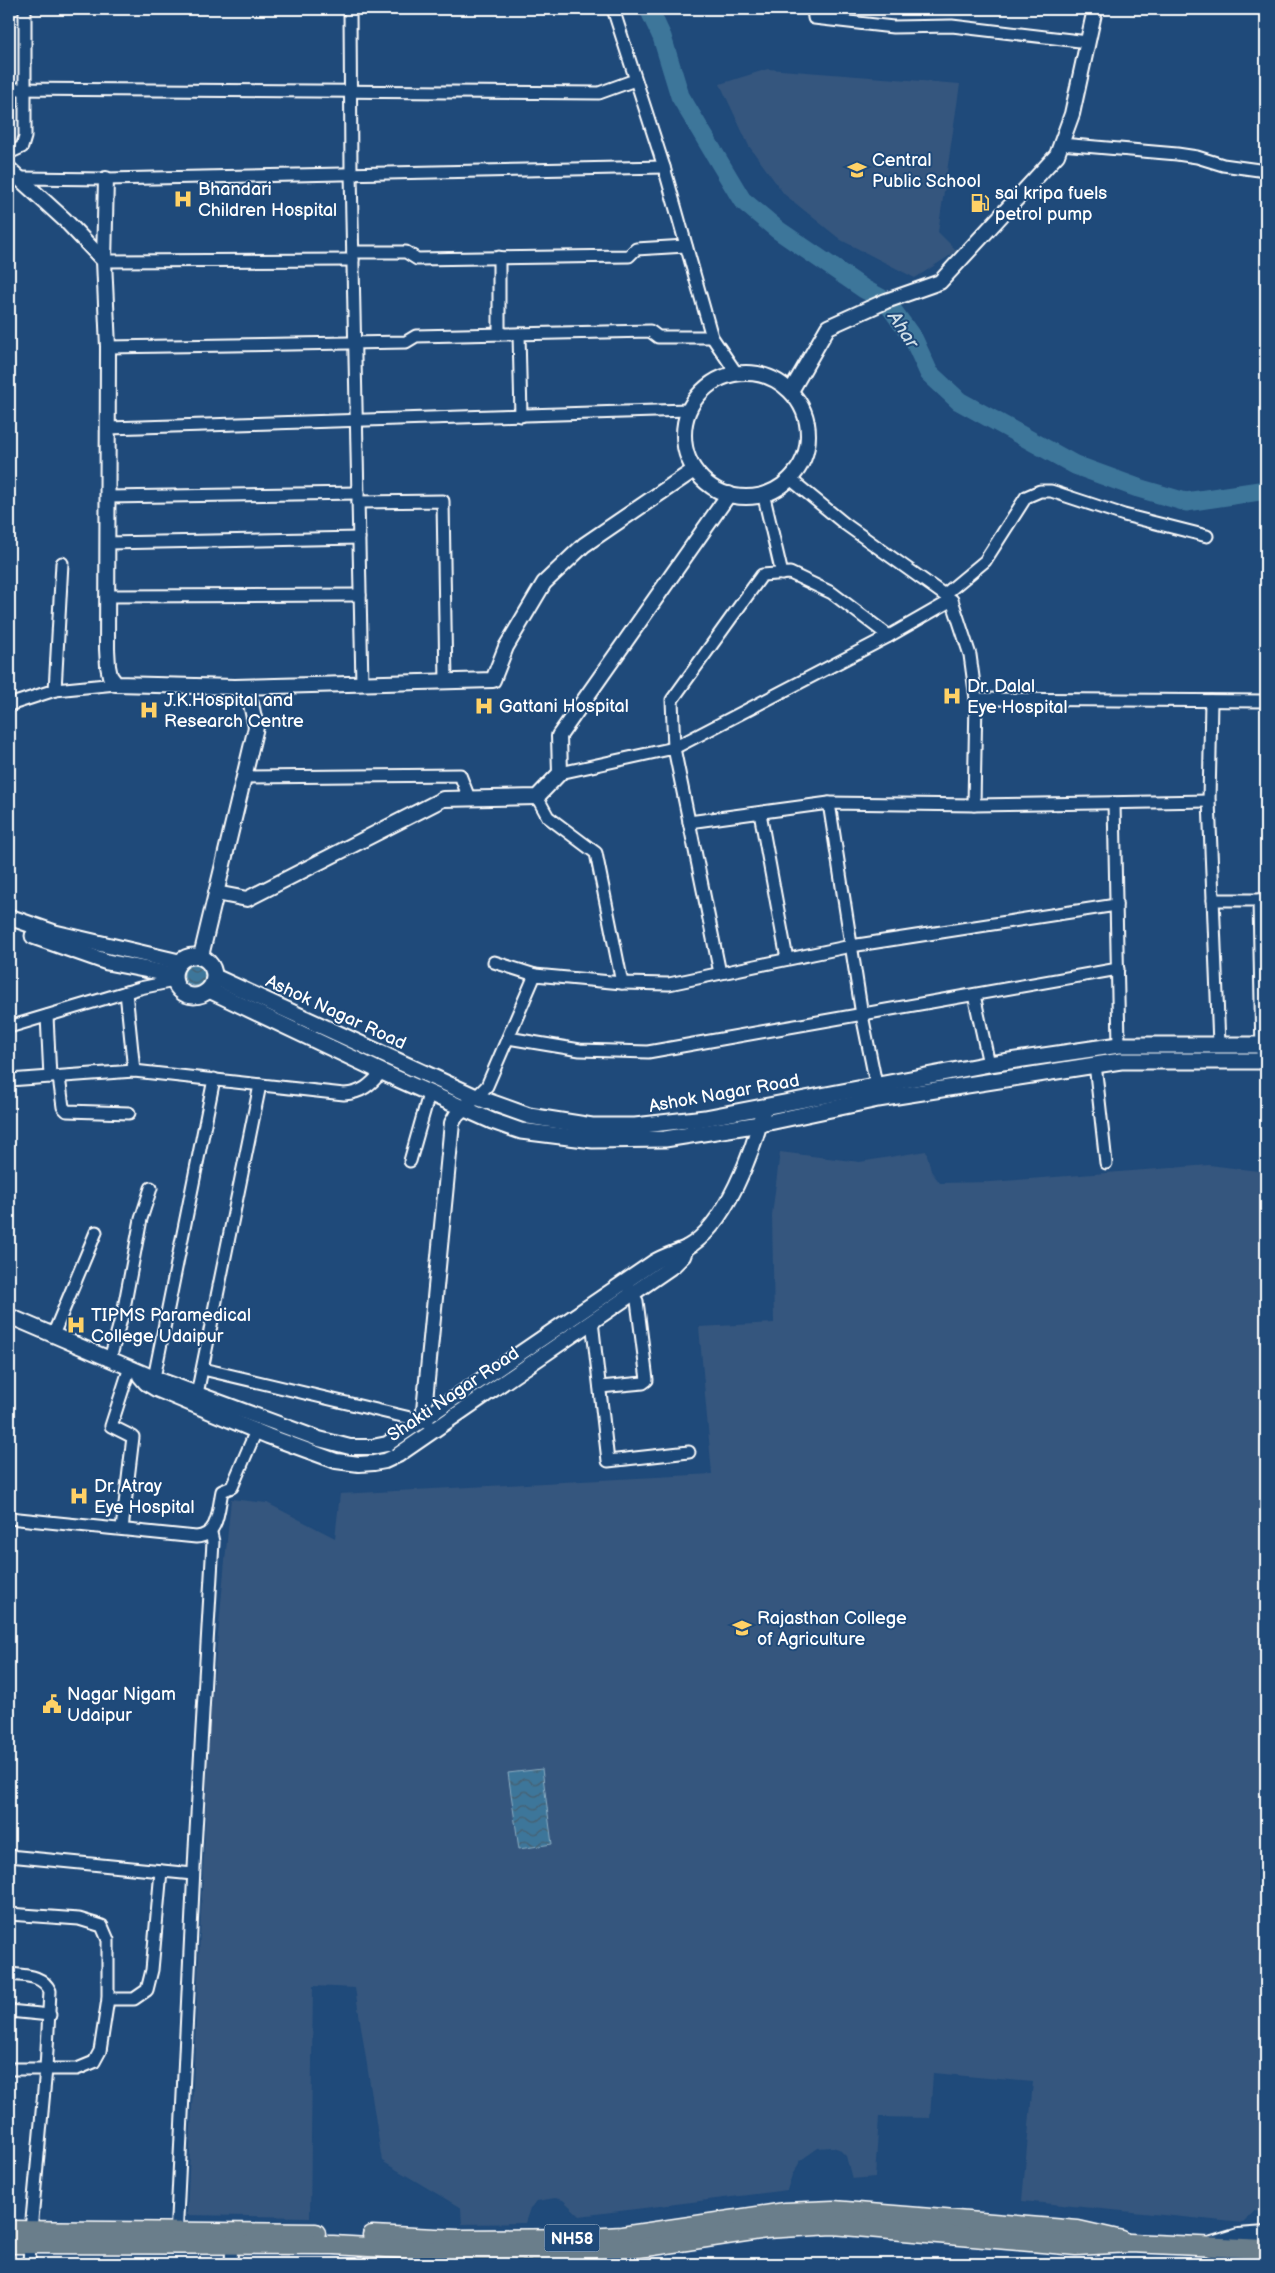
<svg xmlns="http://www.w3.org/2000/svg" width="1275" height="2273" font-family="'Balsamiq Sans',sans-serif">
	<defs>
		<pattern id="water-waves" width="16" height="10" patternUnits="userSpaceOnUse" patternTransform="scale(1.25)"><rect width="16" height="10" fill="#3e769a"/><path d="M0 5q4-4 8 0t8 0" fill="none" stroke="#465f6f"/></pattern>
	</defs>
	<rect width="100%" height="100%" fill="#1f4a7a"/>
	<filter id="ink" filterUnits="userSpaceOnUse"><feTurbulence type="fractalNoise" baseFrequency=".02" numOctaves="2"/><feDisplacementMap in="SourceGraphic" scale="10" xChannelSelector="R" yChannelSelector="G"/><feConvolveMatrix kernelMatrix="1 2 1 2 8 2 1 2 1" color-interpolation-filters="sRGB"/></filter>
	<g filter="url(#ink)">
		<g fill="#35567e">
			<path d="M768 69 960 84 938 232 957 251 915 278 841 240 784 194 749 146 720 84Z"/>
			<path d="M926 1151 931 1171 940 1183 991 1182 1209 1165 1266 1172V2212L1255 2211 1243 2223 1022 2201 1033 2082 933 2073 930 2118 879 2117 875 2177 852 2179 846 2156 839 2149 832 2147 818 2148 801 2160 792 2175 787 2190 580 2216 563 2200 555 2198 537 2201 530 2208 525 2223 462 2224 461 2208 382 2161 355 1988 313 1986 310 2217 187 2215 210 1717 231 1499 267 1503 335 1538 340 1494 712 1474 699 1327 774 1323 772 1215 780 1152 860 1162Z"/>
		</g>
		<g fill="url(#water-waves)" stroke="#8badc2">
			<circle cx="195" cy="975" r="11"/>
			<path d="M542 1769 552 1844 519 1849 508 1773Z"/>
		</g>
		<g fill="none" stroke-linecap="round" stroke-linejoin="round">
			<path stroke="#3e769a" stroke-width="19" d="M649 9 662 37 680 96 742 200 778 230 864 289 886 301 914 340 929 373 959 401 1075 465 1138 488 1186 502 1266 490"/>
			<g stroke="#fff" stroke-width="15">
				<g id="minor">
					<path d="M350 9 351 173 362 684"/>
					<path d="M613 9 664 167 712 337 737 374"/>
					<path d="M813 9 814 18 893 27 952 26 1088 42"/>
					<path d="M9 89 599 93 635 80"/>
					<path d="M1061 144 1177 154 1197 157 1223 165 1266 171"/>
					<path d="M9 153 22 147 25 137V9"/>
					<path d="M20 178 106 179 664 167"/>
					<path d="M353 252H406L417 259 629 256 636 249 686 246"/>
					<path d="M499 257V334"/>
					<path d="M104 261 353 260"/>
					<path d="M519 334 521 416"/>
					<path d="M108 347 406 342 416 336 650 331 658 337H712"/>
					<path d="M108 428 688 410"/>
					<path d="M789 478 845 524 950 599"/>
					<path d="M763 493 782 574"/>
					<path d="M108 497 358 493"/>
					<path d="M358 502 443 501 446 682"/>
					<path d="M107 543 359 538"/>
					<path d="M62 563 55 690 116 684"/>
					<path d="M944 595 985 561 1026 497 1040 491H1051L1124 515 1207 536"/>
					<path d="M108 596 360 595"/>
					<path d="M976 699 1266 701"/>
					<path d="M1211 701 1209 801 1219 1044"/>
					<path d="M9 705 55 690"/>
					<path d="M560 773 674 748 889 636 952 600 970 655 976 699 974 805 829 803 862 1015 876 1084"/>
					<path d="M244 777 460 775 469 798"/>
					<path d="M537 797 548 817 596 853 622 983"/>
					<path d="M1114 803 1119 1045"/>
					<path d="M974 805 1209 801"/>
					<path d="M760 813 787 959"/>
					<path d="M689 822 829 803"/>
					<path d="M1213 900H1265"/>
					<path d="M1259 900 1262 1053"/>
					<path d="M494 962 535 975"/>
					<path d="M720 973 674 748 672 700 762 575 790 573 832 593 889 636"/>
					<path d="M126 992 134 1071"/>
					<path d="M974 995 989 1064"/>
					<path d="M47 1016 50 1077"/>
					<path d="M9 1027 140 988 174 981"/>
					<path d="M508 1038 580 1050 648 1052 1118 969"/>
					<path d="M1095 1064 1106 1163"/>
					<path d="M59 1077 63 1107 67 1111 129 1113"/>
					<path d="M9 1080 134 1071 344 1094C362 1093 370 1085 382 1072"/>
					<path d="M476 1097 487 1086 535 975 622 983 669 984 851 946 1116 905"/>
					<path d="M410 1161 429 1094"/>
					<path d="M592 1321 608 1461 689 1452"/>
					<path d="M53 1335 96 1232"/>
					<path d="M110 1359 124 1308 141 1219 151 1188"/>
					<path d="M203 1369 423 1421 435 1429"/>
					<path d="M154 1378 214 1079"/>
					<path d="M600 1387 643 1383 647 1380 637 1301 628 1286"/>
					<path d="M197 1394 260 1085"/>
					<path d="M9 1518 196 1537C219 1536 218 1509 222 1491L232 1487 256 1431"/>
					<path d="M122 1529 133 1437 111 1426 130 1367"/>
					<path d="M9 1856 193 1874"/>
					<path d="M9 1914 79 1919 102 1926 108 1940V1999L100 2051 94 2062 77 2069H9"/>
					<path d="M9 1974C25 1976 42 1974 50 1991L46 2069 31 2230"/>
					<path d="M108 1999H134L147 1990 152 1970 161 1871"/>
					<path d="M9 2011 50 2015"/>
					<path d="M176 2238 195 1848 213 1542 211 1533"/>
					<path d="M29 2264 30 2244"/>
					<path d="M231 2264 232 2239"/>
				</g>
			</g>
			<g stroke="#fff" stroke-width="18">
				<g id="tertiary">
					<path d="M9 169 65 220 104 261 108 347 107 649 108 666 110 676 116 684 235 687 251 704 256 727 201 956"/>
					<path d="M104 261 106 179"/>
					<circle cx="746" cy="435" r="62"/>
					<path d="M791 391 828 327 886 301 940 282 1057 155 1072 114 1095 9"/>
					<path d="M235 687 493 680 506 647 544 583 584 545 694 470"/>
					<path d="M216 893 247 899 443 799 537 797 560 773 559 736 729 494"/>
					<path d="M9 1316 154 1378 319 1439 350 1447H372L387 1444 654 1262C664 1256 675 1253 686 1248 726 1227 754 1149 764 1107"/>
					<path d="M140 1376 146 1383 156 1389 268 1436 336 1461 359 1464 374 1463 385 1461 398 1455 674 1265 683 1256 686 1248"/>
					<path d="M423 1421 452 1123 456 1116 470 1103"/>
					<path d="M1212 2244 1238 2236 1266 2234"/>
					<path d="M1211 2249 1236 2260 1260 2264"/>
				</g>
			</g>
			<g stroke="#fff" stroke-width="19">
				<g id="secondary">
					<path d="M9 917 55 933 179 962"/>
					<path d="M33 936 107 962 174 975"/>
					<circle cx="194" cy="976" r="20"/>
					<path d="M215 977 476 1097 529 1116 592 1126H635L705 1118 989 1064 1119 1045H1266"/>
					<path d="M209 990 382 1072 492 1121 521 1131 593 1140 665 1139 760 1124 878 1099 1121 1061H1266"/>
				</g>
			</g>
			<g stroke="#fff" stroke-width="21">
				<g id="trunk">
					<path d="M9 2230 316 2233"/>
					<path d="M372 2235 457 2239 586 2238 622 2236 785 2212 833 2210 1078 2230 1122 2240"/>
					<path d="M9 2244 333 2245 458 2252H586L633 2249 766 2229 833 2225 1076 2246 1130 2243 1266 2249"/>
				</g>
			</g>
			<use href="#minor" stroke="#1f4a7a" stroke-width="11"/>
			<use href="#tertiary" stroke="#1f4a7a" stroke-width="14"/>
			<use href="#secondary" stroke="#1f4a7a" stroke-width="15"/>
			<use href="#trunk" stroke="#6b7e8b" stroke-width="18"/>
		</g>
	</g>
	<defs>
		<g id="school-bare" transform="scale(1.5)"><path d="M0-5L7-2L0 1L-7-2ZM-4 1L0 2.5L4 1V4Q0 6-4 4Z" fill="#ffd166" stroke="#1f4a7a" stroke-width="2.5" paint-order="stroke"/></g>
		<g id="hospital-bare" transform="scale(1.5)"><path d="M-5-5h3v3.5h4V-5h3V5h-3V1.5h-4V5h-3Z" fill="#ffd166" stroke="#1f4a7a" stroke-width="2.5" paint-order="stroke"/></g>
		<g id="fuel-bare" transform="scale(1.5)"><path d="M-5.5-6h7V0h2V4h1.3V-2.5L3-4.5l.8-.8L6-3V5H2.5V1h-1V6h-7ZM-4.2-4.7v3.2H.2V-4.7Z" fill="#ffd166" stroke="#1f4a7a" stroke-width="2.5" paint-order="stroke"/></g>
		<g id="university-bare" transform="scale(1.5)"><path d="M0-5L7-2L0 1L-7-2ZM-4 1L0 2.5L4 1V4Q0 6-4 4Z" fill="#ffd166" stroke="#1f4a7a" stroke-width="2.5" paint-order="stroke"/></g>
		<g id="civic-bare" transform="scale(1.5)"><path d="M-.6-6.5H3V-4.5H.6V-3L4-1V1h2V6H-6V1h2V-1L-.6-3ZM-1.2 2.5V6h2.4V2.5Z" fill="#ffd166" stroke="#1f4a7a" stroke-width="2.5" paint-order="stroke"/></g>
	</defs>
	<g fill-rule="evenodd">
		<use href="#school-bare" x="857" y="170"/>
		<use href="#hospital-bare" x="183" y="199"/>
		<use href="#fuel-bare" x="980" y="203"/>
		<use href="#hospital-bare" x="952" y="696"/>
		<use href="#hospital-bare" x="484" y="706"/>
		<use href="#hospital-bare" x="149" y="710"/>
		<use href="#hospital-bare" x="76" y="1325"/>
		<use href="#hospital-bare" x="79" y="1496"/>
		<use href="#university-bare" x="742" y="1628"/>
		<use href="#civic-bare" x="52" y="1704"/>
	</g>
	<g text-anchor="middle" stroke-width="4" stroke-linejoin="round" paint-order="stroke">
		<rect fill="#1f4a7a" stroke="#bcc9d7" stroke-width="1" x="544.5" y="2224.5" width="55" height="27" rx="4"/>
		<g font-size="16" font-weight="bold" fill="#fff">
			<text x="572" y="2244">NH58</text>
		</g>
		<g font-size="18" fill="#fff" stroke="#1f4a7a" text-anchor="start">
			<text x="872" y="166">Central<tspan x="872" dy="21">Public School</tspan></text>
			<text x="198" y="195">Bhandari<tspan x="198" dy="21">Children Hospital</tspan></text>
			<text x="995" y="199">sai kripa fuels<tspan x="995" dy="21">petrol pump</tspan></text>
			<text x="967" y="692">Dr. Dalal<tspan x="967" dy="21">Eye Hospital</tspan></text>
			<text x="164" y="706">J.K.Hospital and<tspan x="164" dy="21">Research Centre</tspan></text>
			<text x="499" y="712">Gattani Hospital</text>
			<text x="91" y="1321">TIPMS Paramedical<tspan x="91" dy="21">College Udaipur</tspan></text>
			<text x="94" y="1492">Dr. Atray<tspan x="94" dy="21">Eye Hospital</tspan></text>
			<text x="757" y="1624">Rajasthan College<tspan x="757" dy="21">of Agriculture</tspan></text>
			<text x="67" y="1700">Nagar Nigam<tspan x="67" dy="21">Udaipur</tspan></text>
		</g>
		<g font-size="18" fill="#fff" stroke="#1f4a7a">
			<text transform="translate(336 1012) rotate(25)" y="6">Ashok Nagar Road</text>
			<text transform="translate(724 1093) rotate(-10)" y="6">Ashok Nagar Road</text>
			<text transform="translate(453 1394) rotate(-34)" y="6">Shakti Nagar Road</text>
		</g>
		<g font-size="19" font-style="italic" fill="#cfdde6" stroke="#1f4a7a">
			<text transform="translate(904 329) rotate(57)" y="7">Ahar</text>
		</g>
	</g>
	<rect width="1275" height="2273" fill="none" stroke="#1f4a7a" stroke-width="30"/>
	<rect x="15" y="15" width="1245" height="2243" fill="none" stroke="#fff" stroke-width="2" filter="url(#ink)"/>
</svg>
